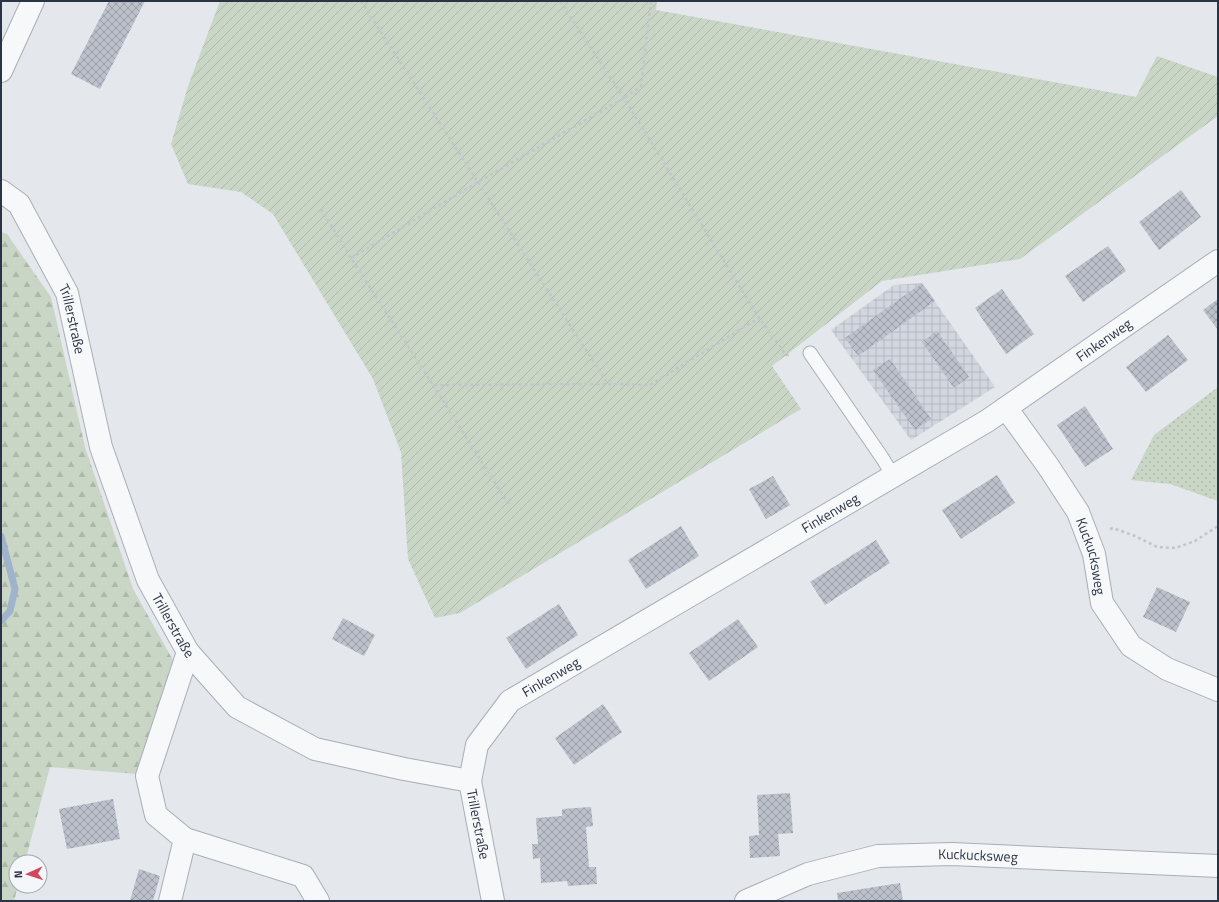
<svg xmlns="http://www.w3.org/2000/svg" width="1219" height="902" font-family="'Titillium Web',sans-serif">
	<defs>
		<pattern id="industrial-grid" width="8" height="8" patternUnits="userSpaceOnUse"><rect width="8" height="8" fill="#d2d6de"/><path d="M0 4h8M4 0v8" fill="none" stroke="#b4b8c0"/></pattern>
		<pattern id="grass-dots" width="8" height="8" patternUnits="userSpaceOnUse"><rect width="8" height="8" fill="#c9d6c5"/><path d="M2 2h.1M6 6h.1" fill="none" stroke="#adb8ab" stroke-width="1.8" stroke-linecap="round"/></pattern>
		<pattern id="forest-firs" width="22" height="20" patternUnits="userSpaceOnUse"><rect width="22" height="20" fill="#c9d6c5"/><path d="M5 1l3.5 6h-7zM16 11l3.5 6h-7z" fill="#adb8ab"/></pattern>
		<pattern id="garden-furrows" width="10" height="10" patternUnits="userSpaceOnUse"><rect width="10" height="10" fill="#c9d6c5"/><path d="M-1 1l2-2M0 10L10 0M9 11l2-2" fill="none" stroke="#adb8ab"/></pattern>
		<pattern id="building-cross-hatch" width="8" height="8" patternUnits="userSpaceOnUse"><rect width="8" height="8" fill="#bbc0ca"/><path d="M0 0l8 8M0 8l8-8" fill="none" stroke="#989da6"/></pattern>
	</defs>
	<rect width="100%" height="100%" fill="#e4e7ec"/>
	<path fill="url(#industrial-grid)" d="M922 283 995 387 911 440 831 330 894 285Z"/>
	<path fill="url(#grass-dots)" d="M1218 387V501L1170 484 1131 480 1154 435Z"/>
	<path fill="url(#forest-firs)" d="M1 232 7 234 51 297 85 447 133 589 174 662 137 774 50 767 25 862H16V886H18L14 901H1Z"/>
	<path fill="url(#garden-furrows)" d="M220 1H657L656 10 1136 97 1157 56 1218 77V116L1020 259 882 281 772 366 801 409 460 613 435 618 408 559 401 452 373 379 273 214 241 192 188 184 171 144 188 86Z"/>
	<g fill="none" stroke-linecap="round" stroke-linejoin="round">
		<path stroke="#9fb4cc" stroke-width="7" d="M1 536 15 589 10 611 1 621"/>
	</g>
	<g fill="url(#building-cross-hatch)">
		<path d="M109 1H145L100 89 71 74Z"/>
		<path d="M1181 190 1201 217 1159 250 1139 222Z"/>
		<path d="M1108 246 1126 271 1083 302 1065 276Z"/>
		<path d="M922 283 935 301 858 356 845 338Z"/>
		<path d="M1002 289 1034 334 1006 354 975 308Z"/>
		<path d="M1218 299V330L1203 310Z"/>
		<path d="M937 331 969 377 954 388 922 342Z"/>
		<path d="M1168 335 1188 360 1146 392 1126 367Z"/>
		<path d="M890 359 931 419 915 430 873 370Z"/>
		<path d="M1085 406 1113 449 1085 467 1057 425Z"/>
		<path d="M997 475 1015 503 961 539 942 510Z"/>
		<path d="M773 476 790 505 766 519 749 489Z"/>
		<path d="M681 526 699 556 646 589 628 560Z"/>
		<path d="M876 540 890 563 825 605 810 582Z"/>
		<path d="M1157 587 1190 602 1176 632 1143 617Z"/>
		<path d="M559 604 578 635 526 669 506 638Z"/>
		<path d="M343 618 375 635 364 656 332 639Z"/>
		<path d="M738 619 758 647 709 681 689 653Z"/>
		<path d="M603 704 622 732 574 765 555 738Z"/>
		<path d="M790 793 793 833 778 834 780 856 750 858 749 836 759 835 757 795Z"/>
		<path d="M113 799 120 839 67 849 59 809Z"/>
		<path d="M591 807 593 826 586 827 589 867H596L597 884 568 886 567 881 541 883 540 858 533 859 532 844H538L536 818 562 816V809Z"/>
		<path d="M139 869 160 876 153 901H130Z"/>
		<path d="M900 883 903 901H838L837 893Z"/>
	</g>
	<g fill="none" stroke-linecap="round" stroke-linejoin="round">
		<g stroke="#a9aeb7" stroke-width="15">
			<path id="service" d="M810 353 883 459 893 476"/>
		</g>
		<g stroke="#a9aeb7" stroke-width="24">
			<g id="minor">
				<path d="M1 71 33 1"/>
				<path id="s1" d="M1 191 19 204 67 293 101 447 148 580 188 652 237 707 315 749 404 769 470 781 493 901"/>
				<path id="s2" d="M1006 408 1048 466 1078 512 1094 554 1102 603 1131 646 1167 669 1218 690"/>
				<path id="s3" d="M470 781 477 745 510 701 987 421 1218 261"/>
				<path d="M185 839 303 876 318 901"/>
				<path d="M170 901 185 839 156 815 147 776 188 652"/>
				<path id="s4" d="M746 901 808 874 878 856 952 854 1218 866"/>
			</g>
		</g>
		<g stroke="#c2c5cb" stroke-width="2.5" stroke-dasharray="3 3" stroke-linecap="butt">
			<path d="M361 1 608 384 650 385 759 318"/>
			<path d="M560 1 624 98 759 318 786 355H791"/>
			<path d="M321 209 351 258 433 385 608 384"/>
			<path d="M351 258 478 182 624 98 641 86 651 1"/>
			<path d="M433 385 509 505"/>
			<path d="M1110 529 1113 528 1135 536 1157 547 1175 548 1195 541 1218 526"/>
		</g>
		<use href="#service" stroke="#f7f8fa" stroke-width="13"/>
		<use href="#minor" stroke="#f7f8fa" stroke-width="22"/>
	</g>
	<g text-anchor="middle" stroke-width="3.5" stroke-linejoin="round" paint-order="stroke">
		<g font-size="14" fill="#2b3445" stroke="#f4f6f9">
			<text dy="5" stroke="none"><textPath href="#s1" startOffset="150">Trillerstraße</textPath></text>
			<text dy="5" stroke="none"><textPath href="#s3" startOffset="787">Finkenweg</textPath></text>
			<text dy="5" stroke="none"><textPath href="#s3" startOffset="463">Finkenweg</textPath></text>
			<text dy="5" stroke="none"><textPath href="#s2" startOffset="173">Kuckucksweg</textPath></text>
			<text dy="5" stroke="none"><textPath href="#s1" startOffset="474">Trillerstraße</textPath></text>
			<text dy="5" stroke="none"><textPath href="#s3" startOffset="139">Finkenweg</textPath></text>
			<text dy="5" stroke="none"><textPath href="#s1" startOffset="869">Trillerstraße</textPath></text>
			<text dy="5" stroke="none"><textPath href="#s4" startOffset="240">Kuckucksweg</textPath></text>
		</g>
	</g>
	<rect width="1219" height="902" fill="none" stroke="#2b3445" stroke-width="4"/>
	<g transform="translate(28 874) rotate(267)"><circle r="19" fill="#f4f6f9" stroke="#a4a8b1"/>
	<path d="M0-3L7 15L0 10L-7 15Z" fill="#d1495b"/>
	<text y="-6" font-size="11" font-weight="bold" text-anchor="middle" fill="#2b3445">N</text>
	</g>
</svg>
